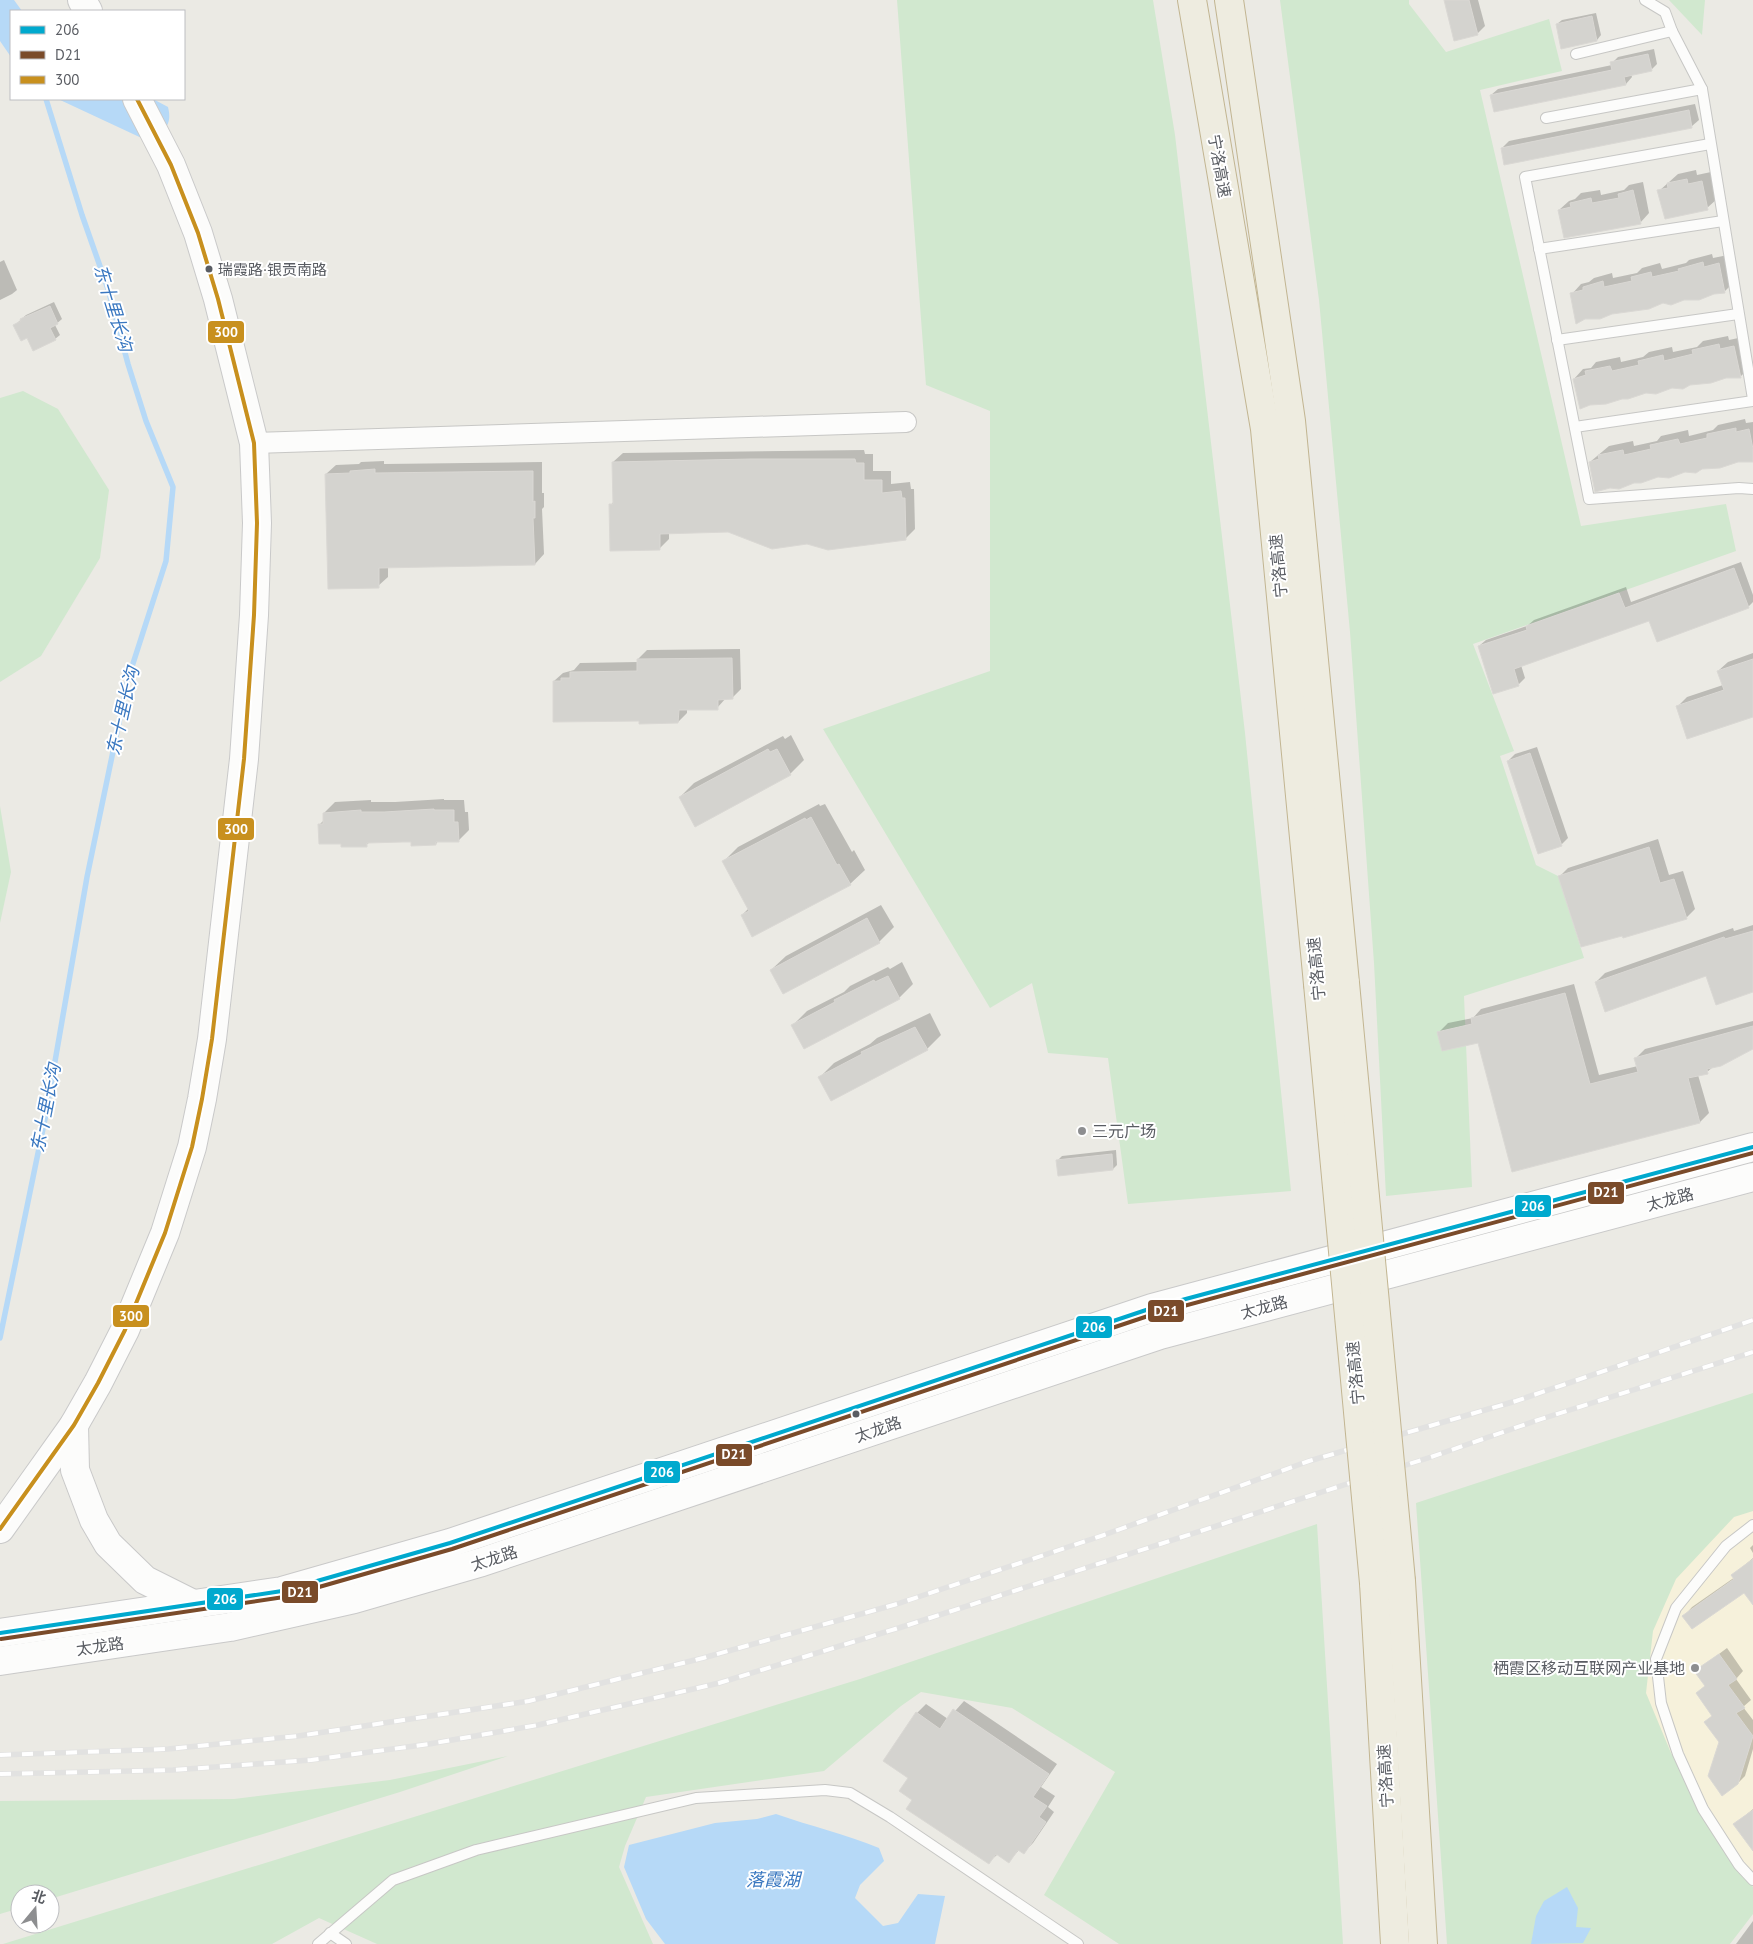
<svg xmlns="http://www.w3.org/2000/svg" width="1753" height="1944" font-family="'PT Sans','Noto Sans SC',sans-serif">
	<rect width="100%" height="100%" fill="#ebeae4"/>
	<path fill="#f6f1db" d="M1753 1491V1899L1664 1755 1608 1581Z"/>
	<g fill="#d1e8cf">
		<path d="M897 0H1153L1175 135 1245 733 1291 1191 1128 1204 1108 1058 1048 1053 1032 983 990 1008 823 729 990 671V411L926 385Z"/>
		<path d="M1280 0H1409V4L1446 52 1549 19 1562 71 1480 90 1581 526 1726 504 1736 551 1473 644 1514 751 1500 756 1536 865 1558 876 1584 958 1464 996 1472 1187 1386 1196 1374 963 1350 632 1319 300Z"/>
		<path d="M1669 0H1705L1702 35Z"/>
		<path d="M23 391 58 409 109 490 100 558 41 656 0 682V398Z"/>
		<path d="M0 806 11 872 0 923Z"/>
		<path d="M1753 1393V1511L1734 1517 1676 1579 1653 1631 1646 1693 1671 1753 1753 1887V1914L1730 1944H1447L1416 1503Z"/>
		<path d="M1317 1524 1343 1944H1119L1044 1895 1115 1772 1012 1708 921 1692 901 1706 824 1771 646 1797 625 1846 619 1867 653 1944H377L319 1918 272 1944H3L860 1679Z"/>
		<path d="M508 1756 400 1792 50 1899V1894H20V1908L0 1914V1801L234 1799 390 1780Z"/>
	</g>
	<g fill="#b6d9f7">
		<path d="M0 0H14L22 11H11V57L0 41Z"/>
		<path d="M58 99H153L168 107C173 127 163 131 148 141Z"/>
		<path d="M776 1814C810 1826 845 1834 879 1848L884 1861 860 1885 855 1898 883 1926 898 1923 918 1894 945 1896 935 1944H665L646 1919 624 1867 629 1845 715 1823 757 1819Z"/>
		<path d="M1567 1887 1578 1908 1576 1927 1591 1928 1583 1943 1531 1944 1536 1916 1544 1901Z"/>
	</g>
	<g fill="#0003">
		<path d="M1445 0H1478L1485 26 1477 34Z"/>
		<path d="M1596 13 1601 35 1597 40 1557 24 1562 20Z"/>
		<path d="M1654 49 1657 64 1651 70 1631 74 1632 77 1626 84 1491 95 1498 89 1612 65V63L1618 57Z"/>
		<path d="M1695 104 1699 120 1692 126 1502 148 1509 141Z"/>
		<path d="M1696 170 1697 175 1711 172 1717 199 1707 208 1659 191 1678 174Z"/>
		<path d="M1643 182 1649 213 1640 223 1559 210 1569 201 1575 199 1581 193 1600 190 1601 195 1624 190 1629 185Z"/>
		<path d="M1712 254 1713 258 1728 255 1734 282 1724 292 1663 302 1572 294 1581 284 1589 282 1594 278 1612 273 1613 278 1637 273 1642 268 1660 263 1662 269 1686 263 1689 260Z"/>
		<path d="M4 260 17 290 12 294 0 300V262Z"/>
		<path d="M54 302 62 319 55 325 60 335 55 339 28 336 15 325 26 315Z"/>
		<path d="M1728 336 1729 340 1743 337 1750 367 1741 376H1726L1672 387 1574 379 1583 369 1591 368 1596 362 1620 357 1621 362 1643 357 1649 352 1672 347 1673 352 1697 347 1703 341Z"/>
		<path d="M1745 419 1746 423 1753 422V460L1738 461 1709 466 1695 472 1590 462 1609 446 1633 441 1634 446 1657 441 1661 436 1688 430 1689 436 1713 430 1718 425Z"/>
		<path d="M864 450 865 454H873V471H891V484L910 482 911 489H914L915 529 905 539 807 543 728 531 669 532V539L659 549 611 505 614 501 613 462 623 453Z"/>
		<path d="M384 461V464L542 462V493H544V507L542 509 544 554 535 564 388 567V577L378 586 326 474 336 465 359 464 361 462Z"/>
		<path d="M1741 562 1753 595V602L1748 607 1650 620 1521 665 1525 678 1518 685 1479 646 1486 640 1527 626 1534 620 1626 587 1631 602Z"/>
		<path d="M740 649 741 689 732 698H726L717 708 687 709V713L678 722 640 720 554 681 563 673 574 670 580 663 638 662V659L647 650Z"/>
		<path d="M1753 653V716L1677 707 1687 697 1723 685 1718 671 1728 662Z"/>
		<path d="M791 735 804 760 790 774 680 797 694 783 783 736 785 739Z"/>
		<path d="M1537 747 1568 838 1561 845 1508 761 1515 754Z"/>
		<path d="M444 799V800H464L465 812H468L469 830 458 841H438L436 844 412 841 370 842 366 845 342 842 320 824 324 820V813L335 802 371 800V802H395Z"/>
		<path d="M819 804 820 806 825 804 852 852 854 850 865 870 850 884 742 915 749 908 724 861 738 847Z"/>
		<path d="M1658 839 1669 875 1683 871 1695 909 1686 918 1623 934 1560 876 1568 868Z"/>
		<path d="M881 905 894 927 879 942 783 992 771 970 786 956Z"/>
		<path d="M1753 925V991L1706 975 1596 982 1605 973 1733 928 1734 931Z"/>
		<path d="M902 962 913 984 899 998 793 1025 807 1011 844 992 850 986 888 967 890 969Z"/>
		<path d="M1574 984 1599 1075 1638 1066 1636 1058 1645 1049 1753 1021V1047L1713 1067 1707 1072 1698 1075 1709 1113 1700 1122 1513 1170 1479 1042 1439 1032 1448 1023 1473 1018 1481 1009Z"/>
		<path d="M930 1013 941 1035 927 1049 820 1077 834 1063 870 1044 877 1038Z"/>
		<path d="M1116 1150 1117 1165 1113 1169 1058 1160 1062 1156Z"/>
		<path d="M1753 1545V1553L1750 1548Z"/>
		<path d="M1753 1558V1603L1744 1591 1684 1616 1692 1607 1735 1577 1733 1575Z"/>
		<path d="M1727 1648 1743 1671 1736 1679 1751 1700 1743 1707 1753 1720V1749L1745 1776 1738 1783 1720 1742 1706 1722 1713 1715 1698 1693 1706 1685 1696 1671Z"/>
		<path d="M964 1701 1057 1764 1041 1787 1055 1796 1048 1807 1054 1812 1033 1843 1024 1852 1020 1849 1009 1861 998 1854 989 1862 914 1799 910 1778 917 1713 926 1704 948 1719Z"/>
		<path d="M1753 1809V1849L1735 1824Z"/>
		<path d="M1753 1921V1944H1736Z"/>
	</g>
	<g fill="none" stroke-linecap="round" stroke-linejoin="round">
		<path stroke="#b6d9f7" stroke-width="5.5" d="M0 1338 45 1119 87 877 128 679 166 561 173 487 146 421 128 364 108 289 82 215 46 99"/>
	</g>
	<g fill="#d4d3cf" stroke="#dad8d4">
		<path d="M1444 0H1469L1478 35 1454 41Z"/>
		<path d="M1592 16 1597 41 1561 49 1556 24Z"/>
		<path d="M1648 54 1652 71 1624 77 1626 85 1494 112 1490 95 1612 70 1610 62Z"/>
		<path d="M1689 110 1692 128 1504 165 1501 148Z"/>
		<path d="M1687 179 1688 184 1702 181 1708 210 1665 219 1657 190 1668 188 1667 183Z"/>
		<path d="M1633 190 1641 224 1564 238 1558 210 1571 207 1570 203 1591 198 1592 203 1619 198 1618 194Z"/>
		<path d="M1703 262 1704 267 1719 263 1725 293 1714 294 1699 300H1684L1671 305 1663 303 1649 309 1612 314 1600 319H1585L1576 324 1570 293 1583 290V287L1603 281 1604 287 1632 281 1631 277 1651 272 1652 277 1679 271 1678 269Z"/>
		<path d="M50 306 58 324 50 328 56 340 33 351 27 338 21 341 13 325 21 321 20 319Z"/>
		<path d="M1719 344 1720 349 1734 346 1741 378H1726L1711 383 1690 385 1683 389 1672 388 1656 394 1646 393 1628 399H1622L1606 404 1590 405 1580 409 1573 379 1586 375 1585 371 1610 366 1612 371 1639 365 1638 361 1663 355 1664 361 1693 354 1692 350Z"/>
		<path d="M1736 428V432L1749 429 1753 449V462H1738L1720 468 1702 469 1696 473 1685 472 1669 478 1658 477 1641 483H1634L1619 489 1610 488 1595 492 1589 462 1599 459 1598 455 1623 450 1624 455 1651 449 1650 445 1678 439 1680 444 1707 438V434Z"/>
		<path d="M750 459H855L856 463H864V480H882V493L901 491 902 498H905L906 540 828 550 807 544 772 549 728 532 660 534V550L610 551 609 504H613L612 462Z"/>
		<path d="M375 469V473L533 471V502L535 501V518H533L535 565 379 568V588L328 589 325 474 350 473V471Z"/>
		<path d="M1734 568 1749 608 1657 642 1649 621 1514 669 1519 686 1493 694 1478 646 1527 630 1526 626 1619 593 1625 608Z"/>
		<path d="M732 658 733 699 718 700V710H679L678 723 639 724V721L553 722V681H561V678H570V672L637 671V659Z"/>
		<path d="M1753 659V717L1687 739 1676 706 1724 690 1717 671Z"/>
		<path d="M768 749 770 752 777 749 791 775 695 827 679 797Z"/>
		<path d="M1530 753 1562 846 1538 854 1507 761Z"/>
		<path d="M434 809V810H454V822H458L459 842H436V845L411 846V842H402L367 843V847H341V844H319L318 824H323V813L361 810V812H384Z"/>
		<path d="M811 817 837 865 839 864 851 885 752 937 741 915 749 911 722 861 805 818 806 820Z"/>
		<path d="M1649 847 1660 883 1674 879 1687 919 1623 938 1622 936 1581 947 1558 876Z"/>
		<path d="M867 918 880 943 783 994 770 970Z"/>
		<path d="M1753 931V992L1716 1005 1706 976 1605 1012 1595 982 1724 937 1725 939Z"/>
		<path d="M888 976 900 999 804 1049 791 1025 835 1002 834 1000 874 980 875 982Z"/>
		<path d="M1565 993 1590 1084 1638 1072 1634 1058 1753 1026V1049L1721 1066 1707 1069 1708 1074 1688 1078 1700 1123 1512 1172 1478 1043 1442 1051 1437 1032 1472 1024 1471 1018Z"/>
		<path d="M915 1027 928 1050 831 1101 818 1077 862 1054 861 1052Z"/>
		<path d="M1112 1154 1113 1170 1058 1176 1056 1160Z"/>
		<path d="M1753 1559V1605L1744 1593 1692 1629 1682 1616 1734 1579 1731 1575Z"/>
		<path d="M1719 1654 1737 1679 1728 1685 1745 1708 1736 1713 1753 1736 1738 1784 1722 1796 1708 1776 1719 1742 1704 1722 1712 1716 1696 1693 1705 1686 1694 1671Z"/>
		<path d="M953 1709 1049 1774 1033 1797 1047 1806 1039 1817 1046 1822 1024 1854 1018 1850 1009 1863 996 1854 989 1864 906 1809 912 1800 899 1791 908 1778 883 1761 916 1712 940 1729Z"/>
		<path d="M1753 1810V1851L1733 1824Z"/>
	</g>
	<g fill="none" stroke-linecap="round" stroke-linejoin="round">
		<g stroke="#c7c7c5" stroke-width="12">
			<g id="lane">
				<path d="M1645 0 1665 12 1672 31 1702 89"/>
				<path d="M1576 54 1672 31"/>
				<path d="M1546 118 1702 89 1753 399"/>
				<path d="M1710 144 1525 177 1589 499 1739 488 1753 489"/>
				<path d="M1539 249 1723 221"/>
				<path d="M1557 340 1738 314"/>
				<path d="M1575 427 1753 401"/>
				<path d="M1753 1525 1726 1546 1676 1608 1656 1659 1661 1703 1678 1754 1703 1809 1739 1865 1753 1880"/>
				<path d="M330 1933 346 1944"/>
				<path d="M318 1944 393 1880 476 1850 696 1798 825 1790 850 1793 890 1817 1078 1944"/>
			</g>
		</g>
		<g stroke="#c7c7c5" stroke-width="22">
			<path id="street" d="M254 443 906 422"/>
		</g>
		<g stroke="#c9c9c9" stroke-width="30">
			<g id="secondary">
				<path d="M82 0 88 11"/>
				<path d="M74 1425 75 1470 94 1520 108 1544 145 1580 195 1605"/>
				<path d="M0 1529 74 1425 98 1383 125 1330 165 1233 192 1147 202 1099 212 1039 244 759 254 615 257 523 254 443 218 299 198 233 171 165 137 99"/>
				<path d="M0 1633 282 1591 450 1543 1152 1308 1753 1147"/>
				<path d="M0 1661 230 1627 354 1599 482 1562 1160 1335 1753 1177"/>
			</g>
		</g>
		<g stroke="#c2b591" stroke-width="30">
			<g id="highway">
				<path d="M1192 0 1265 429 1318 984"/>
				<path d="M1229 0 1291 421 1345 983"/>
				<path d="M1401 1581 1423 1944"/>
				<path d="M1374 1583 1395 1944"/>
			</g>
		</g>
		<use href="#lane" stroke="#fcfcfb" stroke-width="10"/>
		<use href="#street" stroke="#fcfcfb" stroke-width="20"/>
		<use href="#secondary" stroke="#fcfcfb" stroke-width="28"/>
		<use href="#highway" stroke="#eeece0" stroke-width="28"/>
		<g stroke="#e2e2e1" stroke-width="5.5">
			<g id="rail">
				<path d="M0 1755 168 1749 298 1736 529 1701 703 1658 897 1604 1101 1536 1309 1461 1516 1401 1753 1320"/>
				<path d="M0 1774 173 1770 311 1760 429 1744 538 1725 719 1683 905 1626 1431 1457 1535 1421 1753 1352"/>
			</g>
		</g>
		<use href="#rail" stroke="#fff" stroke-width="4" stroke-dasharray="11" stroke-linecap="butt"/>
		<g stroke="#c2b591" stroke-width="30" stroke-linecap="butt">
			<g id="highway-bridge">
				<path d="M1345 983 1401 1581"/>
				<path d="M1318 984 1374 1583"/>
			</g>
		</g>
		<use href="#highway-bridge" stroke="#eeece0" stroke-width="28"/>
		<g stroke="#fff" stroke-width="8">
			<path id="bus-1" d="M0 1633 282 1591 450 1543 1152 1308 1753 1147"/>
		</g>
		<g stroke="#fff" stroke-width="8">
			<path id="bus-2" d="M1 1639 284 1597 452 1549 1154 1314 1753 1153"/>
		</g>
		<g stroke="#fff" stroke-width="8">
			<path id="bus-3" d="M0 1529 74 1425 98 1383 125 1330 165 1233 192 1147 202 1099 212 1039 244 759 254 615 257 523 254 443 218 299 198 233 171 165 137 99"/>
		</g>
		<use href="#bus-1" stroke="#00a9ce" stroke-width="4"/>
		<use href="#bus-2" stroke="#7a4b2a" stroke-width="4"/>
		<use href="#bus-3" stroke="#c8901e" stroke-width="4"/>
	</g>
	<g fill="#5a5d63" stroke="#fff" stroke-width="2">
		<circle cx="209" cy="269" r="4.5"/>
		<circle cx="856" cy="1414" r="4.5"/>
	</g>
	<g fill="#8d8e90" stroke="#fff" stroke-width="2">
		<circle cx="1082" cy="1131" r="5"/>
		<circle cx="1695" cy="1668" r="5"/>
	</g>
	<g text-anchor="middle" stroke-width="4" stroke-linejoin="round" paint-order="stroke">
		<g font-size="15" fill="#5a5d63" stroke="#fff" text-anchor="start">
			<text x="218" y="275">瑞霞路·银贡南路</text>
		</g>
		<g font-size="16" fill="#5a5d63" stroke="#fff">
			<text transform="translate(1220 166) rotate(80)" y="6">宁洛高速</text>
			<text transform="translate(1278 566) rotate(-95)" y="6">宁洛高速</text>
			<text transform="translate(1316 969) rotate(-95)" y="6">宁洛高速</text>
			<text transform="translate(1670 1199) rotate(-15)" y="6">太龙路</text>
			<text transform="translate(1264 1307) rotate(-15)" y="6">太龙路</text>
			<text transform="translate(1355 1373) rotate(-95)" y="6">宁洛高速</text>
			<text transform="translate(878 1429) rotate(-19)" y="6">太龙路</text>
			<text transform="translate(494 1558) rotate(-18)" y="6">太龙路</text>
			<text transform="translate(100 1646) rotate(-8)" y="6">太龙路</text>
			<text transform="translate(1385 1776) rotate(-93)" y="6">宁洛高速</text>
		</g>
		<g font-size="16" fill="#5a5d63" stroke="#fff" text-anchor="start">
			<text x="1092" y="1137">三元广场</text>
			<text x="1685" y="1674" text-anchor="end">栖霞区移动互联网产业基地</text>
		</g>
		<g font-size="18" font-style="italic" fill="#3977c0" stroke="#fff">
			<text transform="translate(113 308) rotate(73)" y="6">东十里长沟</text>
			<text transform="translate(123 711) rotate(-77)" y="6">东十里长沟</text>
			<text transform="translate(46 1108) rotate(-79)" y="6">东十里长沟</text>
			<text x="773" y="1886">落霞湖</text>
		</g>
	</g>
	<g stroke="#fff" stroke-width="2">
		<rect x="207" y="320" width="38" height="24" rx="5" fill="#c8901e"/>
		<rect x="217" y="817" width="38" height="24" rx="5" fill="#c8901e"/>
		<rect x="1587" y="1181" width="38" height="24" rx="5" fill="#7a4b2a"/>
		<rect x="1514" y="1194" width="38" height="24" rx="5" fill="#00a9ce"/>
		<rect x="1147" y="1299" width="38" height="24" rx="5" fill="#7a4b2a"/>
		<rect x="112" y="1304" width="38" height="24" rx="5" fill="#c8901e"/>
		<rect x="1075" y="1315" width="38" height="24" rx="5" fill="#00a9ce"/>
		<rect x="715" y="1443" width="38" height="24" rx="5" fill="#7a4b2a"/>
		<rect x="643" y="1460" width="38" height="24" rx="5" fill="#00a9ce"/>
		<rect x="281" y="1580" width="38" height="24" rx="5" fill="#7a4b2a"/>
		<rect x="206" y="1587" width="38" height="24" rx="5" fill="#00a9ce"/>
	</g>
	<g font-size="14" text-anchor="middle" font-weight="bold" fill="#fff">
		<text x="226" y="337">300</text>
		<text x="236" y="834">300</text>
		<text x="1606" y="1197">D21</text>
		<text x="1533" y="1211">206</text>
		<text x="1166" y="1316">D21</text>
		<text x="131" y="1321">300</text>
		<text x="1094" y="1332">206</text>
		<text x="734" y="1459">D21</text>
		<text x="662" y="1477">206</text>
		<text x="300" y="1597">D21</text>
		<text x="225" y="1604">206</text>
	</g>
	<rect x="10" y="10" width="175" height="90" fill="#ffffff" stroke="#bdbec1"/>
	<rect x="20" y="26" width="25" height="8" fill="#00a9ce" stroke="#bdbec1"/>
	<text x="55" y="35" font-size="15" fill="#5a5d63">206</text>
	<rect x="20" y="51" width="25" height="8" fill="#7a4b2a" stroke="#bdbec1"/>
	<text x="55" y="60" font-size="15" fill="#5a5d63">D21</text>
	<rect x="20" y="76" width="25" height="8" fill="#c8901e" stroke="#bdbec1"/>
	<text x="55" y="85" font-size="15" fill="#5a5d63">300</text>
	<g transform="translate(35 1909) rotate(18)"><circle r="24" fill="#ffffff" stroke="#bdbec1"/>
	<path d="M0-4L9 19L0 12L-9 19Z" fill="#8d8e90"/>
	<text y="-8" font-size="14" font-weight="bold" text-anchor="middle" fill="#5a5d63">北</text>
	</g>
</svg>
